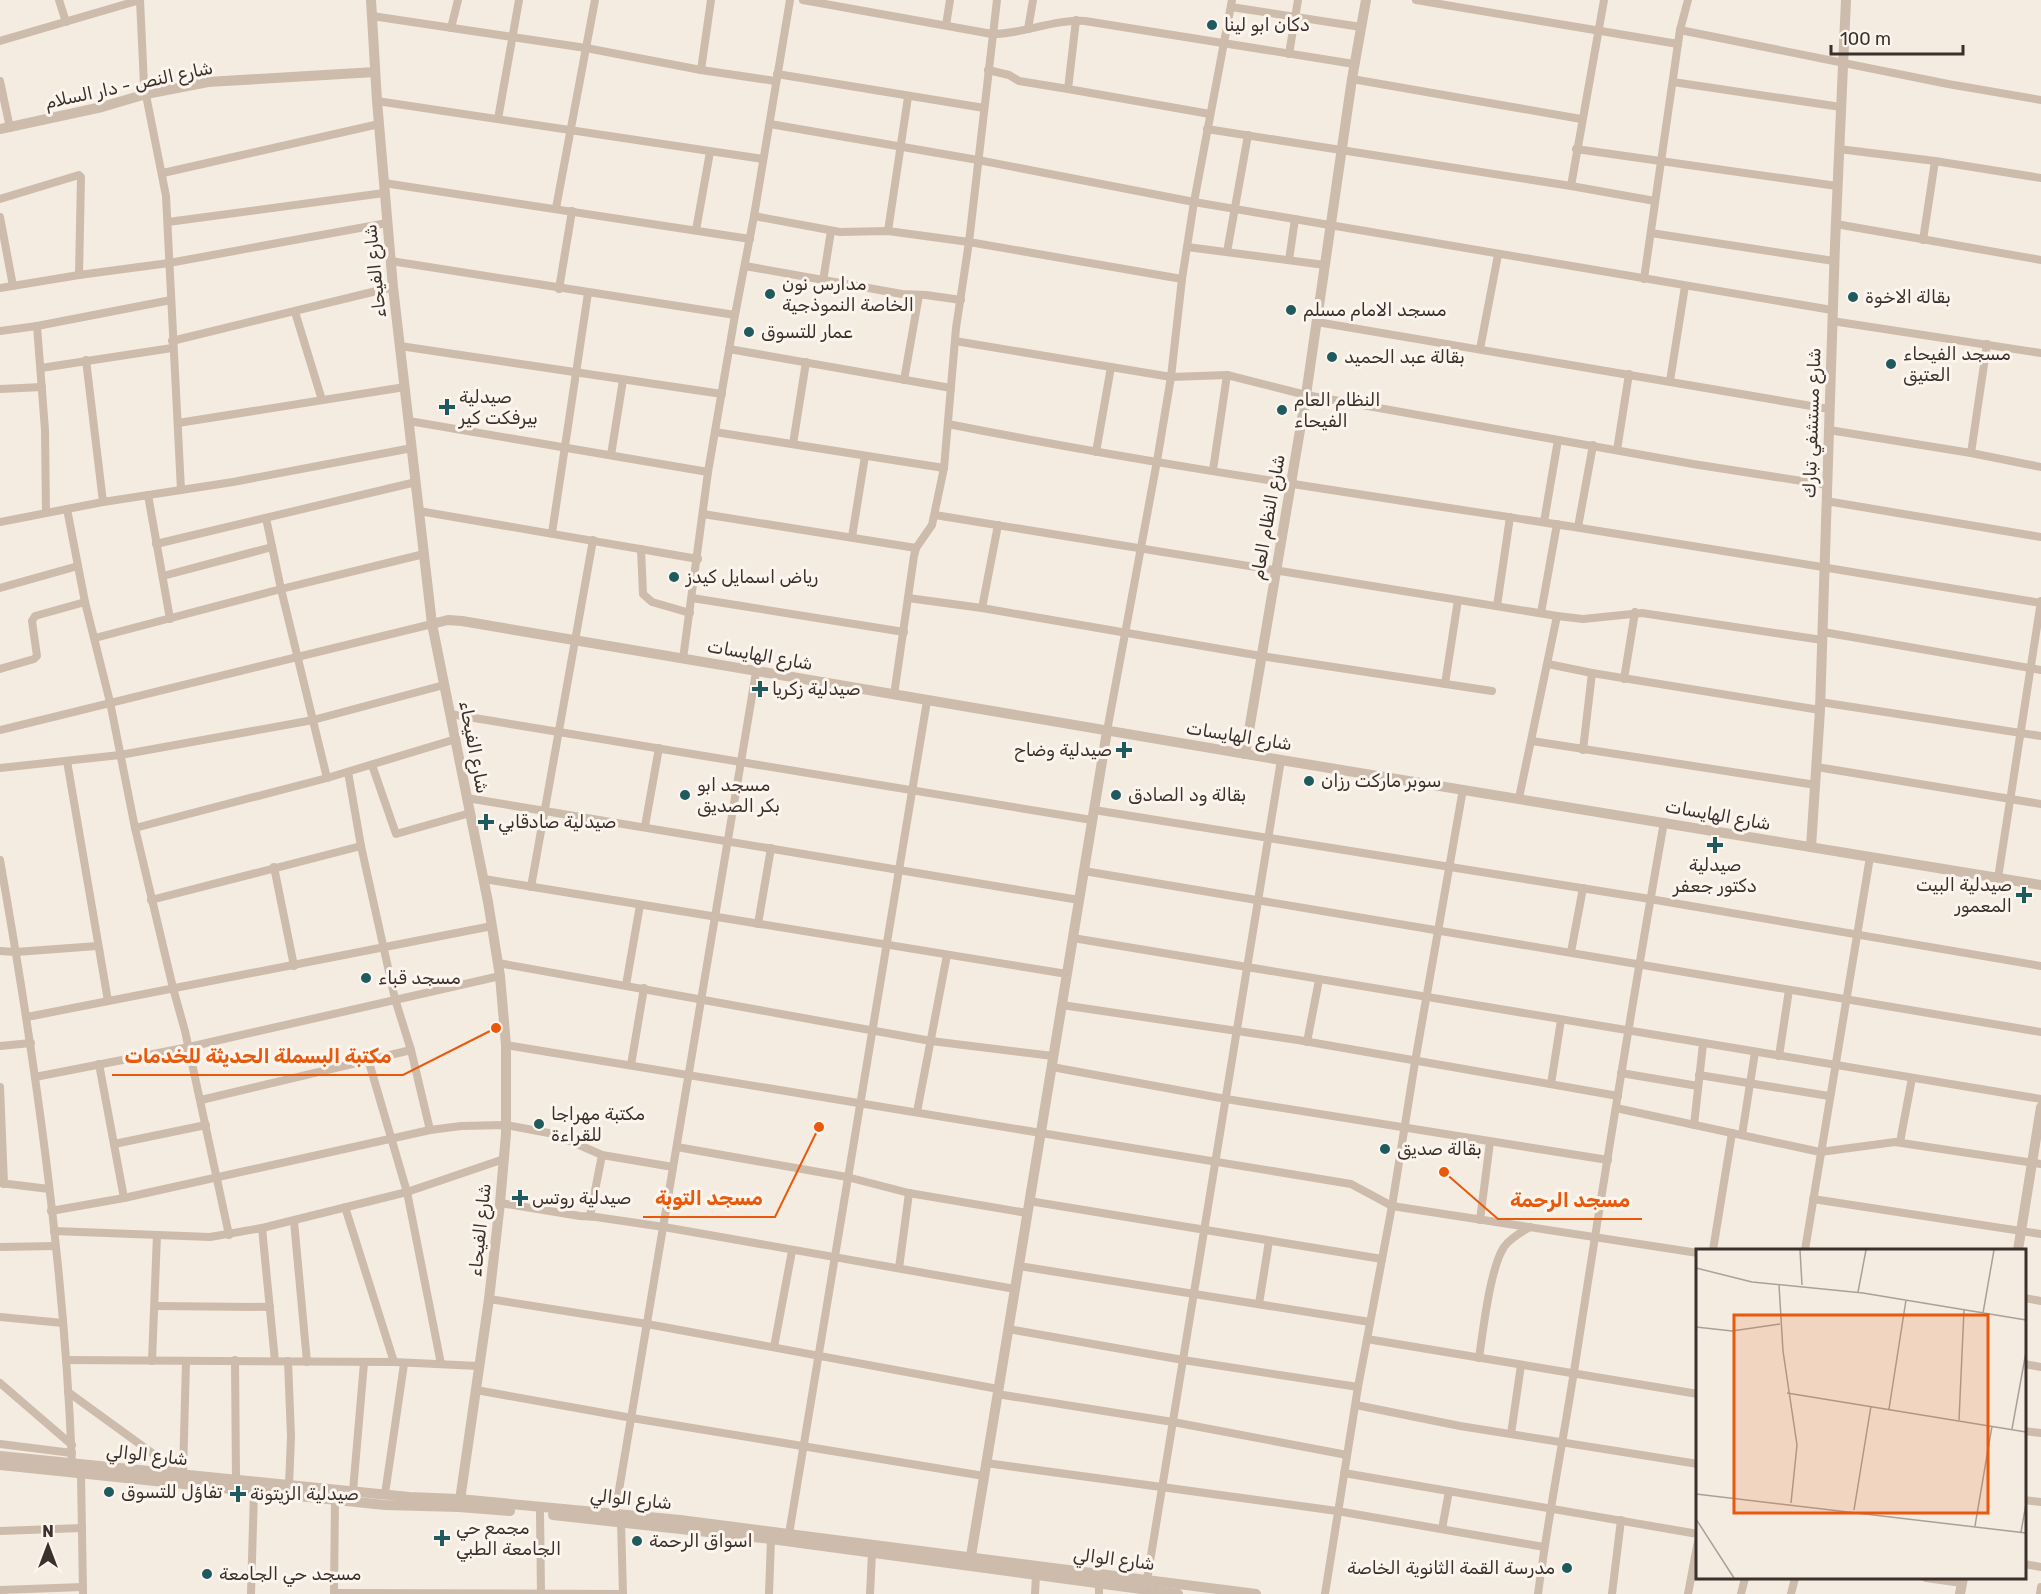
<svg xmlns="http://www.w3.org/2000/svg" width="2041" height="1594" font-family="Rubik,'Noto Naskh Arabic',sans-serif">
	<rect width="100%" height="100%" fill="#f4ebe1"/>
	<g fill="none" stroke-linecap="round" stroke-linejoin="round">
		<g stroke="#cdbbac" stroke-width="8">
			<path d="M59 0 66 22"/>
			<path d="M803 0 992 34C1024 34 1053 19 1085 21L1354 64"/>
			<path d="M1416 0 1678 44"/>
			<path d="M1231 7 1361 27"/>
			<path d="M372 16 586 48 701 70 775 81"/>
			<path d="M1076 20 1068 89 1210 114"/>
			<path d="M946 25 950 0"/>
			<path d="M451 28 458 0"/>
			<path d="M1028 29 1033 0"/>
			<path d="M1680 30 1948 84 2041 100"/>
			<path d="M0 41 140 0 144 85 166 196 181 490"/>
			<path d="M1289 54 1298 0"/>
			<path d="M701 70 711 0"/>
			<path d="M988 70 1009 75 1019 81 1068 89"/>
			<path d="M777 74 984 108"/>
			<path d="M1352 79 1581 119"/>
			<path d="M0 81 10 128"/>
			<path d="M1673 82 1841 107"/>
			<path d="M377 101 763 159"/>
			<path d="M498 119 519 0"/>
			<path d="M770 124 978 160 1194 202 1832 310"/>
			<path d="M1207 129 1571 186 1655 201"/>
			<path d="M1576 149 1837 186"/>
			<path d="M1839 149 1935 161 2041 178"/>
			<path d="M163 173 379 124"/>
			<path d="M384 183 750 239"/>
			<path d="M1571 186 1604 0"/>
			<path d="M0 199 79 175 81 177 79 275"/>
			<path d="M556 208 595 0"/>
			<path d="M754 216 840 232 888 231 969 242 1182 279"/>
			<path d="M0 217 13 286"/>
			<path d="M168 222 384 193"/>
			<path d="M1836 224 2041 260"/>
			<path d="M696 230 710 152"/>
			<path d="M888 231 908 97"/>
			<path d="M1651 233 1834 261"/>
			<path d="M1923 240 1935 161"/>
			<path d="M1187 247 1325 265"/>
			<path d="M1227 252 1248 135"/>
			<path d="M1289 260 1295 219"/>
			<path d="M391 261 735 315"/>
			<path d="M745 266 902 294 926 295 961 300"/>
			<path d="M1644 279 1680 30 1688 0"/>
			<path d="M823 281 831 231"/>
			<path d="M0 288 79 275 169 263 387 223"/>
			<path d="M559 289 572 211"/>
			<path d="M295 312 322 400"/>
			<path d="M1832 321 2041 353"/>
			<path d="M1317 322 1829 409"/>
			<path d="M37 326 45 430 46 513"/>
			<path d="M0 331 37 326 171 300"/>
			<path d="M172 341 393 287"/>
			<path d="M955 341 1171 377 1227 375 1306 395 1693 464 1827 485"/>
			<path d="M400 346 722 394"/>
			<path d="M729 349 951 388"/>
			<path d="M1480 349 1498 255"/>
			<path d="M86 360 103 502"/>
			<path d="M41 368 172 348"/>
			<path d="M904 380 919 295"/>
			<path d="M1670 381 1685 286"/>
			<path d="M0 389 42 387"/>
			<path d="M409 421 708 472"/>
			<path d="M178 423 405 387"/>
			<path d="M948 424C1155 465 1365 495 1574 527 1730 551 1885 578 2041 603"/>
			<path d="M1829 430 1971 453 2041 467"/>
			<path d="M715 432 944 468"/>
			<path d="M793 444 806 362"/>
			<path d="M1617 450 1629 374"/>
			<path d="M1096 452 1111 367"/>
			<path d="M1971 453 1987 344"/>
			<path d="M611 455 623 380"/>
			<path d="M1213 470 1227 375"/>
			<path d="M148 495 170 619"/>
			<path d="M1826 501 2041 537"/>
			<path d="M67 509 85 602 110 702 135 828 173 988 185 1031 229 1235"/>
			<path d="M419 511 698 559"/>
			<path d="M703 514 916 548"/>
			<path d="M935 515 1557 616 1583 619 1642 613 1822 640"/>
			<path d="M266 518 281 589 327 778"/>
			<path d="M0 522 103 502 233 482 412 448"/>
			<path d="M1544 522 1558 440"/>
			<path d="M1578 527 1593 445"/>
			<path d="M552 533 588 293"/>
			<path d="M852 537 865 456"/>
			<path d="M156 544 416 482"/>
			<path d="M641 549 643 594 652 602 690 613"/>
			<path d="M163 576 272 547"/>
			<path d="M0 588 78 566"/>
			<path d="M692 598 904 632"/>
			<path d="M908 598 982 608 1261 656 1492 691"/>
			<path d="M1497 606 1510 517"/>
			<path d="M982 608 998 525"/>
			<path d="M1541 613 1557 524"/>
			<path d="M1823 632 2041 670"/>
			<path d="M95 638 281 589 424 554"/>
			<path d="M683 659 708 472 735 315 754 216 790 0"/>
			<path d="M1548 664 1592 673"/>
			<path d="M0 669 34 659 37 656 32 621 35 616 85 602"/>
			<path d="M1624 679 1635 612"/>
			<path d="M1445 684 1458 600"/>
			<path d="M894 695 914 556 916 548 932 525 944 468 956 328 969 242 997 0"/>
			<path d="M1820 702 2041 736"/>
			<path d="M450 714 1092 820"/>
			<path d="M0 730 432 624"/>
			<path d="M1107 731 1157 461 1171 377 1182 279 1194 202 1232 0"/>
			<path d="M1532 741 1816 785"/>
			<path d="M1583 750 1592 673 1820 710"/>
			<path d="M67 761 108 1001"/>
			<path d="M372 765 396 834 470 813"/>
			<path d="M1817 767 2041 804"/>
			<path d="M0 768 120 755 313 720 444 685"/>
			<path d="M348 772 361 846 395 999 411 1050 430 1130"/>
			<path d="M467 798 1079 900"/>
			<path d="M1519 798 1557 616"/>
			<path d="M1094 810 1650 899 2041 966"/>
			<path d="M645 826 659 748"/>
			<path d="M135 828 327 778 456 739"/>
			<path d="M0 860C35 1059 64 1261 72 1464"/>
			<path d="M274 867 294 966"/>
			<path d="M1084 871 2041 1032"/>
			<path d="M1998 878 2041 601"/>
			<path d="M484 879 1067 974"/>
			<path d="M531 887 593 540"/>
			<path d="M151 900 361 846"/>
			<path d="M758 924 771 848"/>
			<path d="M1073 938 2041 1099"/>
			<path d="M0 951 16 952 97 946"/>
			<path d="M1571 952 1583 888"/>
			<path d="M498 963 931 1041 1053 1056"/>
			<path d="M626 985 640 905"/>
			<path d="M1062 1005 1298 1040 1618 1096"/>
			<path d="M27 1017 492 926"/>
			<path d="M1307 1042 1319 980"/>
			<path d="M506 1045 1351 1184 1392 1206 1698 1253"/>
			<path d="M0 1046 31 1043"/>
			<path d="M1779 1056 1789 990"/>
			<path d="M368 1059 407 1192 441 1364"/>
			<path d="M99 1064 124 1198"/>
			<path d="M631 1065 644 988"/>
			<path d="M1052 1067 1226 1099 1608 1160"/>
			<path d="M1621 1073 1698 1086"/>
			<path d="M1699 1075 1829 1096"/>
			<path d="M35 1077 189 1047 500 976"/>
			<path d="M1551 1084 1561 1020"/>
			<path d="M0 1087 4 1184"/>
			<path d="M201 1100 411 1050"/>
			<path d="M1616 1108 1820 1152 1895 1142 2041 1164"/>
			<path d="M917 1112 947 955"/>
			<path d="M1694 1125 1703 1044"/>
			<path d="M1742 1135 1755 1052"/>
			<path d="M1900 1142 1912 1078"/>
			<path d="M114 1144 206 1125"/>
			<path d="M677 1147 847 1177 909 1193 1027 1213"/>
			<path d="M0 1183 49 1189"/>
			<path d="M1813 1199 2041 1234"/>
			<path d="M1029 1201 1382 1259"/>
			<path d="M500 1203 580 1216 596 1217 664 1227 1015 1289"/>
			<path d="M345 1207 394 1362"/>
			<path d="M51 1211 124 1198 430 1130 461 1126 506 1125 554 1134 602 1155 673 1167"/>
			<path d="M590 1216 602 1155"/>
			<path d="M1480 1220 1490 1142"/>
			<path d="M294 1221 307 1362"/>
			<path d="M262 1228 275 1361"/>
			<path d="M54 1231 210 1237 262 1228 407 1192 504 1159"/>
			<path d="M0 1247 55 1246"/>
			<path d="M1713 1250 1732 1133"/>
			<path d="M1805 1250 1870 857"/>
			<path d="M1019 1266 1370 1322"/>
			<path d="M899 1268 909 1193"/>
			<path d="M2024 1298 2041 1301"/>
			<path d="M489 1299 647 1324 998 1389"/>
			<path d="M1259 1304 1269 1241"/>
			<path d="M155 1306 270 1307"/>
			<path d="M0 1317 63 1323"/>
			<path d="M1008 1329 1183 1360 1358 1387"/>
			<path d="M1367 1339 1698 1394"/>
			<path d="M774 1347 792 1251"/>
			<path d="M1479 1358C1483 1331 1490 1268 1504 1247 1509 1239 1521 1232 1530 1227"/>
			<path d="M66 1360 394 1362 478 1366"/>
			<path d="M235 1360 236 1480"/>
			<path d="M152 1361 157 1235"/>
			<path d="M288 1361 291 1437 289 1485"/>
			<path d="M2024 1364 2041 1367"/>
			<path d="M0 1383 72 1445"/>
			<path d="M476 1390 632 1418 984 1476"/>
			<path d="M68 1392 181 1474"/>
			<path d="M997 1394 1173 1422 1347 1455"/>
			<path d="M1356 1405 1460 1426 1698 1464"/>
			<path d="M2024 1431 2041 1433"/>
			<path d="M1511 1434 1521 1365"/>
			<path d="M0 1444 72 1453"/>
			<path d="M986 1463 1337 1511 1544 1547"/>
			<path d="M81 1473 83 1594"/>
			<path d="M1344 1473 1698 1534"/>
			<path d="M183 1475 186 1361"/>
			<path d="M353 1491 364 1363"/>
			<path d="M385 1494 404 1364"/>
			<path d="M2024 1500 2041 1502"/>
			<path d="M540 1513 541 1594"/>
			<path d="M615 1514 756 672"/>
			<path d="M621 1522 623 1594"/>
			<path d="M1442 1529 1449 1491"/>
			<path d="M0 1531 82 1528"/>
			<path d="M789 1534 927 701"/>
			<path d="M2024 1564 2041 1567"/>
			<path d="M1926 1578 1962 1583"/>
			<path d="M1147 1580 1281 760"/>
			<path d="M1099 1583V1594"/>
			<path d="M0 1590 83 1587"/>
			<path d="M334 1593 620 1594"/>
			<path d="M251 1594 254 1491"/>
			<path d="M334 1594 335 1499"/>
			<path d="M769 1594 771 1539"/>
			<path d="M870 1594 872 1553"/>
			<path d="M1035 1594 1036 1575"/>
			<path d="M1325 1594 1358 1387 1392 1206 1415 1062 1463 789"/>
			<path d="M1538 1594C1548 1517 1563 1442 1575 1365 1603 1184 1632 1003 1664 822"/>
			<path d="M1612 1594 1621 1520"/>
			<path d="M1688 1594 1698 1541"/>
			<path d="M1741 1594 1745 1578"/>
			<path d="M1791 1594 1795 1578"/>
			<path d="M2040 1594 2041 1587"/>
		</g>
		<g stroke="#cdbbac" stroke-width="10">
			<path d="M371 0 377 101 393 287 432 624 488 902 500 976 506 1045V1134L500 1203 489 1299 459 1507"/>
			<path d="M0 129 102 107 146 94 208 82 375 72"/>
			<path d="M432 624 448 620 462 621 1281 760 2041 885"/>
			<path d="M1245 754 1306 395 1352 79 1366 0"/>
			<path d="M1811 847 1820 710 1835 244 1846 0"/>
			<path d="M2018 1250 2041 1107"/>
			<path d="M0 1456 409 1497 459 1499 680 1520 1256 1594"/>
			<path d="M0 1465 385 1505 459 1507 510 1511"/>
			<path d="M553 1515 771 1539 1178 1594"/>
			<path d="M970 1562 1107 731"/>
			<path d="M1960 1594 1963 1578"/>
		</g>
	</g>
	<g fill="#1f5a5e" stroke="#fbf5ee" stroke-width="2">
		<circle cx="1212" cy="25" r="6"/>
		<circle cx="770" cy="294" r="6"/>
		<circle cx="1853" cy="297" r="6"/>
		<circle cx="1291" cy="310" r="6"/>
		<circle cx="749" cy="332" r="6"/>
		<circle cx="1332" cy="357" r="6"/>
		<circle cx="1891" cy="364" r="6"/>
		<path d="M444 398h6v6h6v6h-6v6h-6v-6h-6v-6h6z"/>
		<circle cx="1282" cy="410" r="6"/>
		<circle cx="674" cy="577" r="6"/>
		<path d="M757 680h6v6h6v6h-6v6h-6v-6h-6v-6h6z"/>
		<path d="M1121 741h6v6h6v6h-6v6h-6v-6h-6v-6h6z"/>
		<circle cx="1309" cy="781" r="6"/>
		<circle cx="685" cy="795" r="6"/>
		<circle cx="1116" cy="795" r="6"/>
		<path d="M483 813h6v6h6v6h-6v6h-6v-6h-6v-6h6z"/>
		<path d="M1712 836h6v6h6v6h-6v6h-6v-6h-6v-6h6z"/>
		<path d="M2021 886h6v6h6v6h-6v6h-6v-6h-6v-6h6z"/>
		<circle cx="366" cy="978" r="6"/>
		<circle cx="539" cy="1124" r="6"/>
		<circle cx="1385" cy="1149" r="6"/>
		<path d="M517 1189h6v6h6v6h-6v6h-6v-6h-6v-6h6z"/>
		<circle cx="109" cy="1492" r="6"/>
		<path d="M235 1485h6v6h6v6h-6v6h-6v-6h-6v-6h6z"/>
		<path d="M439 1529h6v6h6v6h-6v6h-6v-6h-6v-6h6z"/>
		<circle cx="637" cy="1541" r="6"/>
		<circle cx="1567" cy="1568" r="6"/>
		<circle cx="207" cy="1574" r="6"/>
	</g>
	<g text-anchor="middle" stroke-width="6" stroke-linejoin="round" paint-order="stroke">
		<g font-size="18" fill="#3b302b" stroke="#fbf5ee" text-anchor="start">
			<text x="1224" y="31">دكان ابو لينا</text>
			<text x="782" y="290">مدارس نون<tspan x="782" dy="21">الخاصة النموذجية</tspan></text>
			<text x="1865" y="303">بقالة الاخوة</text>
			<text x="1303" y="316">مسجد الامام مسلم</text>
			<text x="761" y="338">عمار للتسوق</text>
			<text x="1903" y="360">مسجد الفيحاء<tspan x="1903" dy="21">العتيق</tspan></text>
			<text x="1344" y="363">بقالة عبد الحميد</text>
			<text x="459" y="403">صيدلية<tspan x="459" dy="21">بيرفكت كير</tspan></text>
			<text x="1294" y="406">النظام العام<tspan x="1294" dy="21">الفيحاء</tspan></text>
			<text x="686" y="583">رياض اسمايل كيدز</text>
			<text x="772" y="695">صيدلية زكريا</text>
			<text x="1112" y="756" text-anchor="end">صيدلية وضاح</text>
			<text x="1321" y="787">سوبر ماركت رزان</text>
			<text x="697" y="791">مسجد ابو<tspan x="697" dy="21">بكر الصديق</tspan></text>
			<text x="1128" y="801">بقالة ود الصادق</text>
			<text x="498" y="828">صيدلية صادقابي</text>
			<text x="1715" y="871" text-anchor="middle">صيدلية<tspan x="1715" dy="21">دكتور جعفر</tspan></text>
			<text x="2012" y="891" text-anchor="end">صيدلية البيت<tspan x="2012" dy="21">المعمور</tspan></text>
			<text x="378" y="984">مسجد قباء</text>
			<text x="551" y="1120">مكتبة مهراجا<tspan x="551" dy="21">للقراءة</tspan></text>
			<text x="1397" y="1155">بقالة صديق</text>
			<text x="532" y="1204">صيدلية روتس</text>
			<text x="121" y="1498">تفاؤل للتسوق</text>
			<text x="250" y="1500">صيدلية الزيتونة</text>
			<text x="456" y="1534">مجمع حي<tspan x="456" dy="21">الجامعة الطبي</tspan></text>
			<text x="649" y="1547">اسواق الرحمة</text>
			<text x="1555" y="1574" text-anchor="end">مدرسة القمة الثانوية الخاصة</text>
			<text x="219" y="1580">مسجد حي الجامعة</text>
		</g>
		<g font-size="18" fill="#3b302b" stroke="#fbf5ee">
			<text transform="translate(129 85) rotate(-12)" y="6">شارع النص - دار السلام</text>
			<text transform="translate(375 271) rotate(-96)" y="6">شارع الفيحاء</text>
			<text transform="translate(1812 423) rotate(-88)" y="6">شارع مستشفي تبارك</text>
			<text transform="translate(1268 517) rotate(-80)" y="6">شارع النظام العام</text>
			<text transform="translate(760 655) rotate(10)" y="6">شارع الهايسات</text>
			<text transform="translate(1239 736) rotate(9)" y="6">شارع الهايسات</text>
			<text transform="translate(474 747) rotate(79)" y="6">شارع الفيحاء</text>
			<text transform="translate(1718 815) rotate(10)" y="6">شارع الهايسات</text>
			<text transform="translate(480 1230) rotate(-84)" y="6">شارع الفيحاء</text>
			<text transform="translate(147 1455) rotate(6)" y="6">شارع الوالي</text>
			<text transform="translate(631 1499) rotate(6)" y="6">شارع الوالي</text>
			<text transform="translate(1114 1559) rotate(7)" y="6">شارع الوالي</text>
		</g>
	</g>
	<g transform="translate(1696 1249)">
		<rect width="330" height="330" fill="#f4ebe1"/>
		<path fill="none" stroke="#aaa098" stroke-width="1.5" d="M104 1 106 36M0 19 56 33 167 44 330 71M83 36 87 102 101 196 95 254M162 43 170 1M287 64 298 1M0 78 36 82 84 75M91 144 330 183M193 160 210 51M263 171 268 61M316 180 330 103M0 245 330 284M158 261 175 157M0 270 38 329M279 277 296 177M325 283 330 255"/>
		<path fill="#e8590c" fill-opacity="0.15" stroke="#e8590c" stroke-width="3" d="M38 66H292V264H38Z"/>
		<rect width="330" height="330" fill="none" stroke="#3b302b" stroke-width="3"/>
	</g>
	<path fill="none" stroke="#e8590c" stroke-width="2" d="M496 1028L403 1075H112M819 1127L775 1217H643M1444 1172L1498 1219H1642"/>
	<g fill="#e8590c" stroke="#fbf5ee" stroke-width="2">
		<circle cx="496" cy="1028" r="6"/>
		<circle cx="819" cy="1127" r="6"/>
		<circle cx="1444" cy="1172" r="6"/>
	</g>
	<g font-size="20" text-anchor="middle" font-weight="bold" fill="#e8590c" stroke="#fbf5ee" stroke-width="6" stroke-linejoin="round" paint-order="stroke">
		<text x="258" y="1063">مكتبة البسملة الحديثة للخدمات</text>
		<text x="709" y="1205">مسجد التوبة</text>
		<text x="1570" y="1207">مسجد الرحمة</text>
	</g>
	<g transform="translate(48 1546)" stroke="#fbf5ee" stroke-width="4.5" paint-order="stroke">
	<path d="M0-4.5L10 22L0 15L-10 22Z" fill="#3b302b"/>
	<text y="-9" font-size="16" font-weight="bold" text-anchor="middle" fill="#3b302b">N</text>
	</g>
	<path d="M1831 45v9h132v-9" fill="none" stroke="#3b302b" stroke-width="3"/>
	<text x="1840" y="45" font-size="18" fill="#3b302b" stroke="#fbf5ee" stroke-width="4.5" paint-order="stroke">100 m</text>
</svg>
